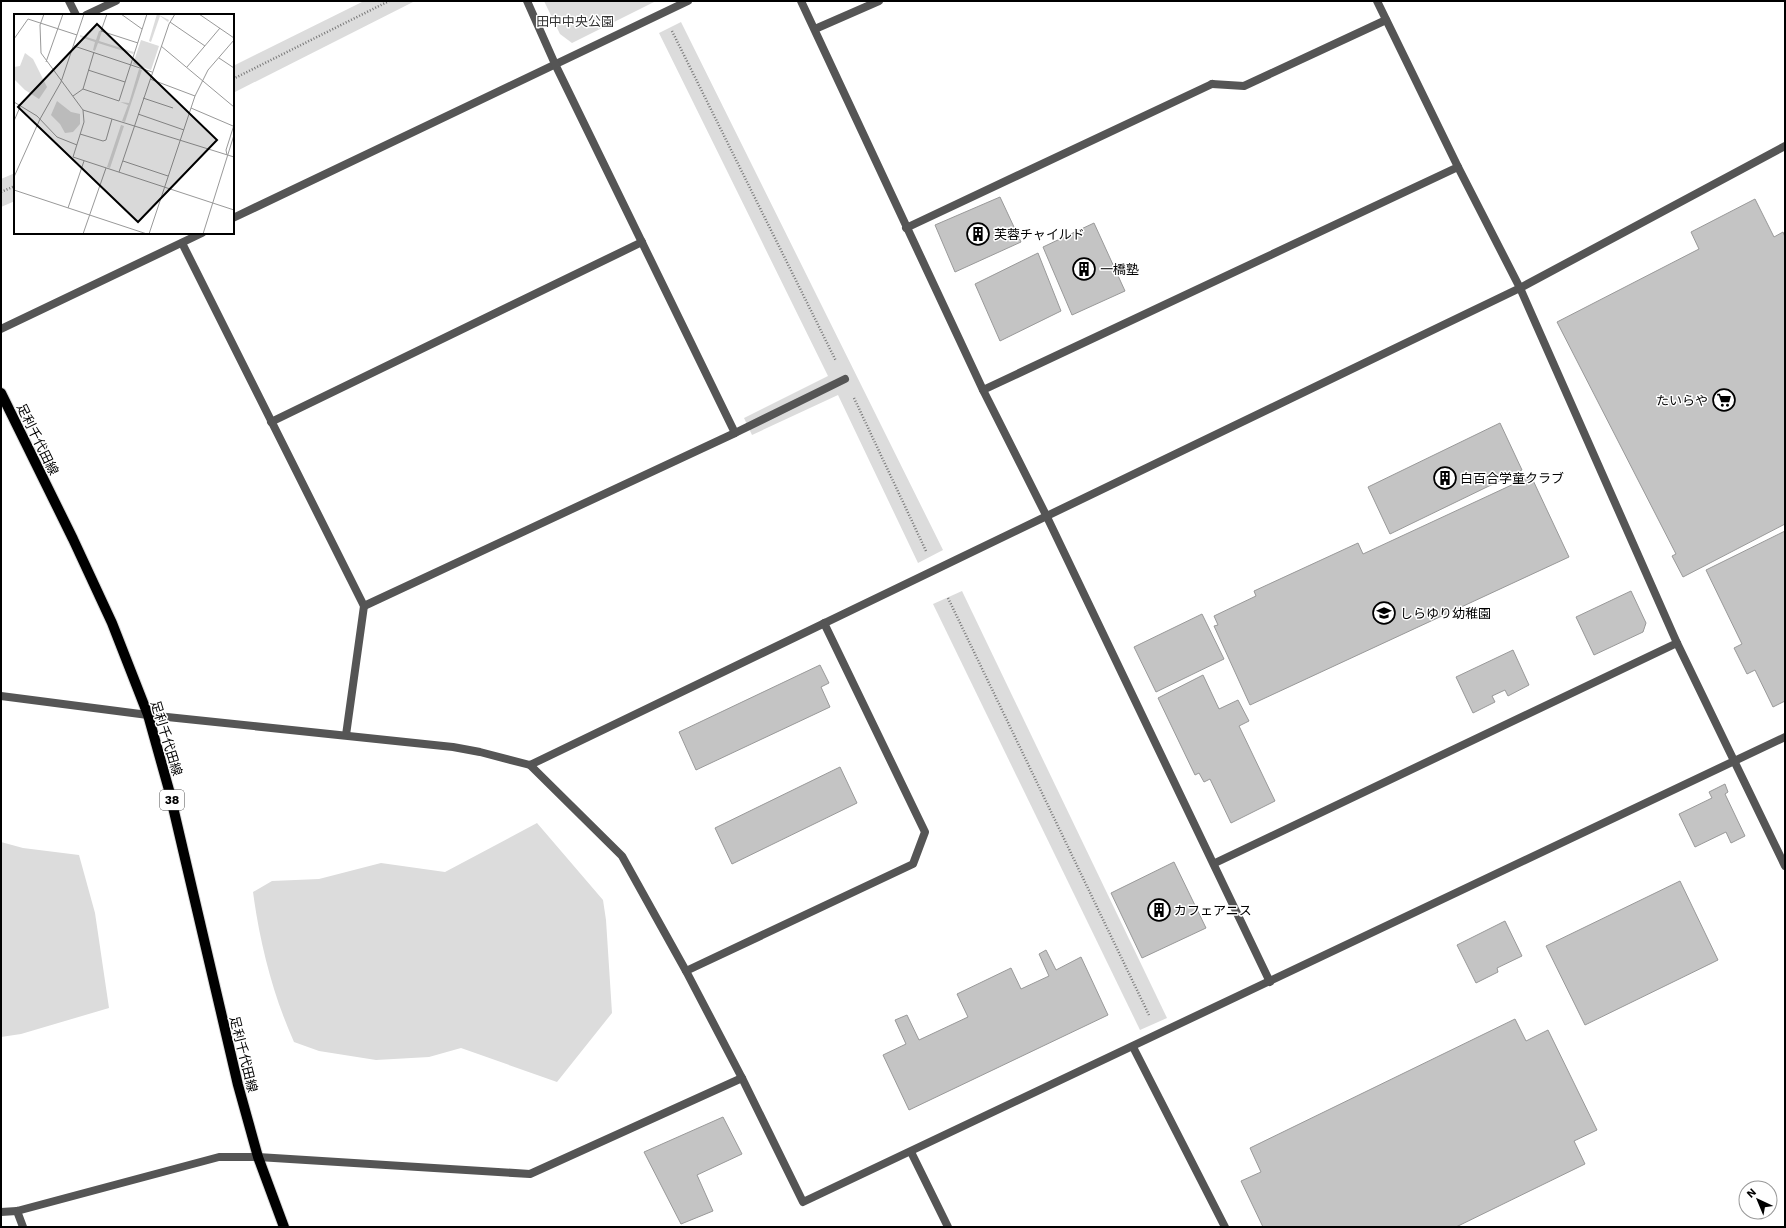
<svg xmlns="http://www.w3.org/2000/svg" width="1786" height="1228" font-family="'Work Sans','Noto Sans JP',sans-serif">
	<rect width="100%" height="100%" fill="#fff"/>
	<g fill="#dcdcdc">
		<path d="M364 1H415L233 93V66Z"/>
		<path d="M544 1H656L572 43 560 34Z"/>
		<path d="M681 22 943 550 918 563 838 395 752 435 744 418 828 376 659 33Z"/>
		<path d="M15 173V201L1 207V179Z"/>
		<path d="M962 591 1167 1018 1140 1030 933 604Z"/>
		<path d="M537 823 603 900 606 920 612 1013 557 1082 461 1048 429 1057 376 1060 319 1051 294 1042C273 995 260 944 253 892L272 881 319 879 381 863 445 872Z"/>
		<path d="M1 842 23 848 79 855 95 913 109 1008 21 1034 1 1037Z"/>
	</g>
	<g fill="#c4c4c4" stroke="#999">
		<path d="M1000 197 1021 242 955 272 935 225Z"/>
		<path d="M1755 199 1774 237 1783 232 1785 237V524L1683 577 1672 556 1676 554 1557 322 1699 249 1691 232Z"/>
		<path d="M1094 223 1125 291 1072 315 1043 247Z"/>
		<path d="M1038 253 1061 311 1000 341 975 284Z"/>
		<path d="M1500 423 1522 470 1390 534 1368 487Z"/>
		<path d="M1531 476 1569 557 1250 705 1214 626 1218 625 1214 616 1256 596 1254 591 1358 543 1363 554Z"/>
		<path d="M1785 531V701L1773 707 1755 670 1747 674 1734 648 1742 644 1706 570Z"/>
		<path d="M1631 591 1646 623 1643 632 1594 655 1576 617Z"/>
		<path d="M1202 614 1224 659 1156 692 1134 647Z"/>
		<path d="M1513 650 1529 685 1508 696 1505 690 1492 696 1495 702 1473 713 1456 677Z"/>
		<path d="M820 665 829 683 821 687 830 707 696 770 679 732Z"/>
		<path d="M1203 675 1219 709 1238 700 1249 721 1239 726 1275 801 1231 823 1210 779 1204 782 1199 773 1195 775 1158 698Z"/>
		<path d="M840 767 857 803 732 864 715 828Z"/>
		<path d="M1725 784 1728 792 1725 794 1745 836 1731 843 1726 832 1695 847 1679 814 1712 798 1709 792Z"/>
		<path d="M1174 862 1206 928 1142 958 1111 893Z"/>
		<path d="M1680 881 1718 960 1585 1025 1546 946Z"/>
		<path d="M1505 921 1522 956 1497 968 1498 972 1476 983 1457 945Z"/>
		<path d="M1046 950 1056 970 1081 957 1108 1015 909 1110 883 1055 906 1044 895 1020 907 1015 919 1040 968 1017 957 994 1011 968 1021 989 1049 976 1039 954Z"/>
		<path d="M1515 1019 1526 1041 1548 1030 1597 1130 1574 1141 1585 1164 1456 1227H1263L1241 1181 1261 1172 1250 1148Z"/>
		<path d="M723 1117 742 1154 697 1175 713 1211 681 1224 644 1152Z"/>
	</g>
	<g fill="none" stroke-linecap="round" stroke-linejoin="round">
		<g stroke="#dbdbdb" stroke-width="12">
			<path id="primary" d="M1 393 73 539 112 623 148 715 169 790 238 1085 258 1157 284 1227"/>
		</g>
		<g stroke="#777" stroke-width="2.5" stroke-dasharray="1 2" stroke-linecap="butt">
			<path d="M672 31 836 361"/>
			<path d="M233 79 389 1"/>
			<path d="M1 192 15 186"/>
			<path d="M854 398 926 551"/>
			<path d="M948 598 1149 1015"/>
		</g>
		<g stroke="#555" stroke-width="8">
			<path d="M1212 84 1244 86 1386 20"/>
			<path d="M735 433 845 379"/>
		</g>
		<g stroke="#555" stroke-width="8">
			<path d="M69 1 76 15"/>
			<path d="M801 1 983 390 1047 517 1270 982"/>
			<path d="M1377 1 1458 167 1520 288 1677 643 1785 866"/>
			<path d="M86 15 116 1"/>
			<path d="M815 29 879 1"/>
			<path d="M233 218 688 1"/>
			<path d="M906 228 1212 84"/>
			<path d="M182 243 364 606 346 735"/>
			<path d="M1 329 202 233"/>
			<path d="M983 390 1458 167"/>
			<path d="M271 422 642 242"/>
			<path d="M364 606 735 433 555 64 527 1"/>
			<path d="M1 696 148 715 453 747 480 752 530 765 1520 288 1785 146"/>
			<path d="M530 765 622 856 686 971 742 1078 803 1202 1785 737"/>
			<path d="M1215 863 1677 643"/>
			<path d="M686 971 913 864 925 832 824 623"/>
			<path d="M1133 1047 1225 1227"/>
			<path d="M911 1152 948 1227"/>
			<path d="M17 1211 23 1227"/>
			<path d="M1 1212 17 1211 219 1157H258L530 1174 742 1078"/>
		</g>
		<use href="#primary" stroke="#000" stroke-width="10"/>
	</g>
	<defs>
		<g id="building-ring" transform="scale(1.15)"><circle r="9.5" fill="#fff" stroke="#000" stroke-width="1.5"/><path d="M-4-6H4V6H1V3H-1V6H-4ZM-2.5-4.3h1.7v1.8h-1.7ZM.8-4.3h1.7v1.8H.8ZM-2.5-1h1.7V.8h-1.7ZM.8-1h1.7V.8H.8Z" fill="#000"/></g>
		<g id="supermarket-ring" transform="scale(1.15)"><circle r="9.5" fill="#fff" stroke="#000" stroke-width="1.5"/><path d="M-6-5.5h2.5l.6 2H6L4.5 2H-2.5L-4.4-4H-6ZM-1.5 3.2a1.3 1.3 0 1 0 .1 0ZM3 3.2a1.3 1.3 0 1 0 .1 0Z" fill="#000"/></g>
		<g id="school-ring" transform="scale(1.15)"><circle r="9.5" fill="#fff" stroke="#000" stroke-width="1.5"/><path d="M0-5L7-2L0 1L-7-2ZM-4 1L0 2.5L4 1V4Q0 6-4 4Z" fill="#000"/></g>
	</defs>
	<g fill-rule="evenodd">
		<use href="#building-ring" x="978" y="234"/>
		<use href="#building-ring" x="1084" y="269"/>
		<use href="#supermarket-ring" x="1724" y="400"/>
		<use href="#building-ring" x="1445" y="478"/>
		<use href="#school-ring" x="1384" y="613"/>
		<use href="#building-ring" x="1159" y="910"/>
	</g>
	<g text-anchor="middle" stroke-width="3" stroke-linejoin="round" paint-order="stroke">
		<rect fill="#fff" stroke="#4c4c4c" stroke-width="1" x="160" y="790" width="24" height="20" rx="3"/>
		<g font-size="12" font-weight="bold" fill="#000">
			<text x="172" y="804">38</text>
		</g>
		<g font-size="13" fill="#333" stroke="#fff">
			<text x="575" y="26">田中中央公園</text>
		</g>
		<g font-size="13" fill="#000" stroke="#fff" text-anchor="start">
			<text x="994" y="239">芙蓉チャイルド</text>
			<text x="1100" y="274">一橋塾</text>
			<text x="1708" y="405" text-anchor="end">たいらや</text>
			<text x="1460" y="483">白百合学童クラブ</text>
			<text x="1400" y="618">しらゆり幼稚園</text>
			<text x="1174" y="915">カフェアニス</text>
		</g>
		<g font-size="13" fill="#000" stroke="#fff">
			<text transform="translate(38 439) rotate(64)" y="5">足利千代田線</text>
			<text transform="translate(167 738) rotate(73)" y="5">足利千代田線</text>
			<text transform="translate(244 1054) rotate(76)" y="5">足利千代田線</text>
		</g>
	</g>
	<g transform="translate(14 14)">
		<rect width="220" height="220" fill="#fff"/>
		<path d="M143 0 155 6 154 8 146 2 137 28 135 27ZM85 17H88L85 27 120 38 119 40 84 29 81 37 79 36 81 28 66 23V21L82 26ZM127 26 145 32 137 56 119 50ZM11 39 19 45 33 73 25 85 11 76 0 65V53L6 52ZM125 55 128 56 111 108 108 107 114 91 106 88 115 89ZM43 87 57 98 66 100V110L59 118 51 119 46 110 37 101ZM107 111 110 112 96 154 93 153Z" fill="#dcdcdc"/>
		<path fill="none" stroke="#999" stroke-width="1" d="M30 0 26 11 27 39 69 96 220 143M93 0 87 17 124 29M107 0 128 15M185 0 220 24M156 8 191 32M0 25 14 5 63 21M60 32 138 58M147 32 220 93M205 44 220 54M32 48 49 0M173 53 206 14M74 56 111 68M136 65 181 82M69 75 105 87 133 0M59 82 69 75 80 38M129 84 159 94M0 88 23 102 43 123 63 131M177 94 219 112M69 96 70 108 59 143 220 196M124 100 170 116M0 107 6 93M66 120 89 127 92 126 98 105M213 141 212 136 220 111M109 147 154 162M105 158 155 10 161 0M0 163 26 105 47 68 70 0M0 176 133 220M54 194 70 147M69 220 92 154M135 220 181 82 194 56 220 26M189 220 220 121"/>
		<path fill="#000" fill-opacity="0.15" stroke="#000" stroke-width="2" d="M83 10 203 126 124 208 4 93Z"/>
		<rect width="220" height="220" fill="none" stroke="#000" stroke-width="2"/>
	</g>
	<rect width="1786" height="1228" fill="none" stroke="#000000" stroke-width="4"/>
	<g transform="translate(1758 1200) rotate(316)"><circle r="19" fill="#ffffff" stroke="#999999"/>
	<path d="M0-3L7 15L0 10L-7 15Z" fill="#000000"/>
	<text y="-6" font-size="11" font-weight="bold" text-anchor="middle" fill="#000000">N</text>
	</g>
</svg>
